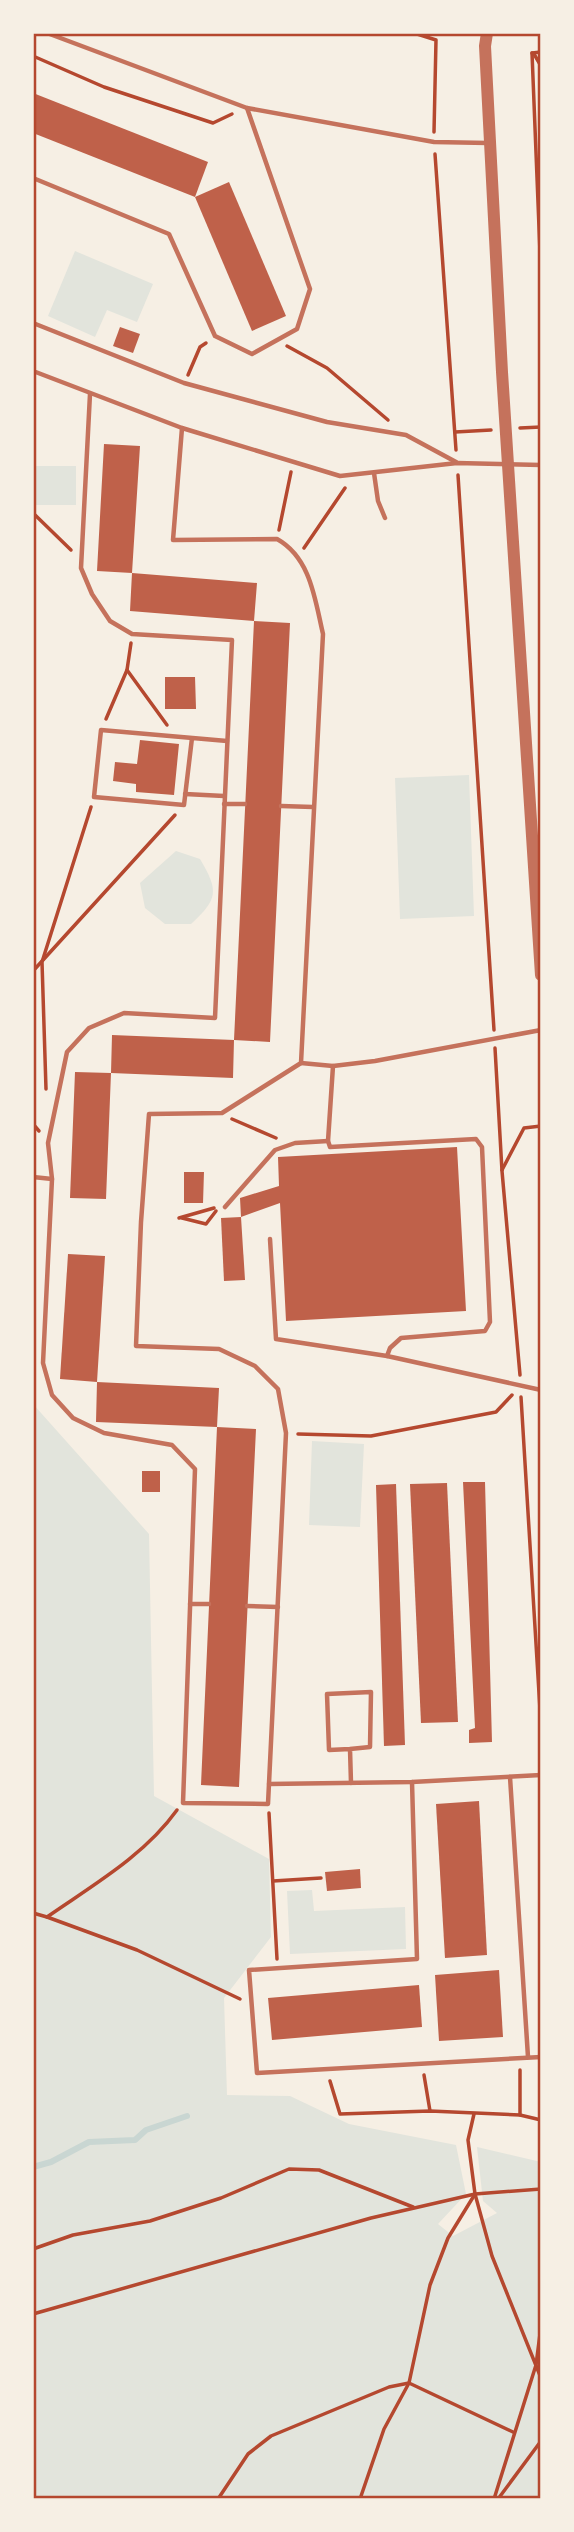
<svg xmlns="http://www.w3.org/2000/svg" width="574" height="2532" font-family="Rubik,sans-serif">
	<rect width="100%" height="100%" fill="#f6efe4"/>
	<g fill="#e2e4dc">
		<path d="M75 251 153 284 137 322 107 310 95 337 48 316Z"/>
		<rect x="33" y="466" width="43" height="39"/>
		<path d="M469 775 474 916 400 919 395 778Z"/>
		<path d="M176 851 200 859C219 891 218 899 191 924H165L145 908 140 883Z"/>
		<path d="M33 1404 149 1534 154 1796 269 1859 271 1937 224 1998 227 2095 290 2096 349 2124 456 2145 466 2194 438 2224 453 2236 497 2213 483 2201 477 2147 541 2162V2499H33Z"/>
		<path d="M312 1441 364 1444 360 1527 309 1525Z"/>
		<path d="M312 1890 314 1911 405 1907 406 1949 290 1954 287 1891Z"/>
	</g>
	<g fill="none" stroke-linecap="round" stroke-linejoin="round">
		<path stroke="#c9d6d2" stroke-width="6" d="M33 2167 51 2162 89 2142 135 2140 146 2130 187 2116"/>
	</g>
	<g fill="#bf614a">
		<path d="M33 93 208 162 195 197 33 133Z"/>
		<path d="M229 182 286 316 252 331 195 197Z"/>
		<path d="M120 327 140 334 133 353 113 346Z"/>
		<path d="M104 444 140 446 132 573 257 583 254 621 130 611 132 573 97 571Z"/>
		<path d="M254 621 290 623 270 1042 234 1040 233 1078 111 1073 106 1199 70 1198 75 1072 111 1073 112 1035 234 1040Z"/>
		<path d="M165 677H195L196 709H165Z"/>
		<path d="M140 740 179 744 174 795 136 792V784L113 781 115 762 137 764Z"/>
		<path d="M457 1147 466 1311 286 1321 280 1203 241 1217 240 1198 279 1186 278 1157Z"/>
		<path d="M184 1172H204L203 1203H184Z"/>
		<path d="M241 1217 245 1280 224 1281 221 1218Z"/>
		<path d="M68 1254 105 1256 97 1382 60 1379Z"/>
		<path d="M97 1382 219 1388 217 1427 256 1429 239 1787 201 1785 217 1427 96 1422Z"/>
		<rect x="142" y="1471" width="18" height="21"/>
		<path d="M463 1482H485L492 1742 469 1743V1730L475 1728Z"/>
		<path d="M447 1483 458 1722 421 1723 410 1484Z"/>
		<path d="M396 1484 405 1745 384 1746 376 1485Z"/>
		<path d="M479 1801 487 1955 445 1958 436 1804Z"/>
		<path d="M360 1869 361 1888 327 1891 325 1872Z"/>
		<path d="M499 1970 503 2037 439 2041 435 1975Z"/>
		<path d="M419 1985 422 2027 272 2040 268 1998Z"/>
	</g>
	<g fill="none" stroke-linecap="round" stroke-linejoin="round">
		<g stroke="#b5482f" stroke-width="3.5">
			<path d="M414 33 436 40 434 132"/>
			<path d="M532 53 541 277"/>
			<path d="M532 53 541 52"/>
			<path d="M534 54 541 66"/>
			<path d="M33 56 104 87 213 123 232 114"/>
			<path d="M435 154 456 450"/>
			<path d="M287 346 327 368 388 420"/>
			<path d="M188 375 200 347 206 343"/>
			<path d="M520 428 541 427"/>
			<path d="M455 432 491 430"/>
			<path d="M458 475 494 1030"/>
			<path d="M33 513 71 550"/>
			<path d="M279 530 291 472"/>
			<path d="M304 548 345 488"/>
			<path d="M127 670 167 725"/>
			<path d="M106 719 127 670 131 643"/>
			<path d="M33 971 175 815"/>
			<path d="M495 1048 502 1171 520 1375"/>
			<path d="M46 1089 42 962 91 807"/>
			<path d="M232 1119 276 1138"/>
			<path d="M33 1124 39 1131"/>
			<path d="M502 1170 524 1128 541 1126"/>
			<path d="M179 1218 214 1208"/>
			<path d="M182 1218 206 1224 216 1211"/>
			<path d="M521 1397 541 1726"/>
			<path d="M298 1434 371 1436 496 1412 512 1395"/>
			<path d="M269 1813 277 1959"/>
			<path d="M273 1881 321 1878"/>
			<path d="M33 1913 47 1917C93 1885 144 1856 177 1810"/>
			<path d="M47 1917 137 1950 240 1999"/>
			<path d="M424 2075 430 2111"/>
			<path d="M330 2081 340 2114 430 2111 520 2115 541 2120"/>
			<path d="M474 2114 468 2140 475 2194 492 2256 541 2378"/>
			<path d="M520 2115V2070"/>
			<path d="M33 2249 73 2235 150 2221 221 2198 289 2169 319 2170 413 2207"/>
			<path d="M33 2314 371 2218 475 2194 541 2189"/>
			<path d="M218 2499 248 2454 271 2436 389 2387 409 2383 513 2432"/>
			<path d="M360 2499 384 2429 409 2383 430 2285 448 2238 475 2194"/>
			<path d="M494 2499 536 2365 541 2326"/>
			<path d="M498 2499 541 2441"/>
		</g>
		<g stroke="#c5725c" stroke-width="4.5">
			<path d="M47 33 247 108 434 142 488 143"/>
			<path d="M33 178 169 234 215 336 252 354 297 329 310 289 247 108"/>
			<path d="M33 323 184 383 327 422 406 435 456 462"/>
			<path d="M33 371 182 428 340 476 457 463 541 465"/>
			<path d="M90 394 81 568 92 594 110 621 132 634 232 640 215 1018 124 1013 89 1028 67 1052 48 1143 52 1179 43 1363 52 1395 73 1418 104 1433 172 1445 195 1469 183 1803 268 1804 286 1433 278 1389 255 1366 219 1349 136 1346 141 1222 149 1114 222 1113 301 1063 323 634C315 600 311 558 277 539L173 540 182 428"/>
			<path d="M374 473 378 501 385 518"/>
			<path d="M192 738 184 805 94 797 101 730 227 741"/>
			<path d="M185 794 224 796"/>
			<path d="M224 804H245"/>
			<path d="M281 806 313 807"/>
			<path d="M301 1063 333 1066 375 1061 541 1030"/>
			<path d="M333 1066 328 1141 330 1147 476 1139 482 1147 490 1322 485 1331 401 1338 390 1348 387 1356"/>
			<path d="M33 1177 52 1179"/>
			<path d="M225 1207 275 1150 295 1143 328 1141"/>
			<path d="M270 1239 276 1339 387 1356 541 1390"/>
			<path d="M190 1604H209"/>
			<path d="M247 1606 278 1607"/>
			<path d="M350 1749 329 1750 327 1694 371 1692 370 1747 350 1749 351 1783"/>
			<path d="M510 1777 528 2057"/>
			<path d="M412 1782 417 1959 249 1970 257 2073 541 2057"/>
			<path d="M269 1784 412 1782 541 1775"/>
		</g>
		<path stroke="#c5725c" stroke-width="12" d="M487 33 485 46 502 372 541 975"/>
	</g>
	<rect width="574" height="2532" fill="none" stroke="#f6efe4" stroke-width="70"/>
	<rect x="35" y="35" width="504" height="2462" fill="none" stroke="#b5482f" stroke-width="2.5"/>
</svg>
